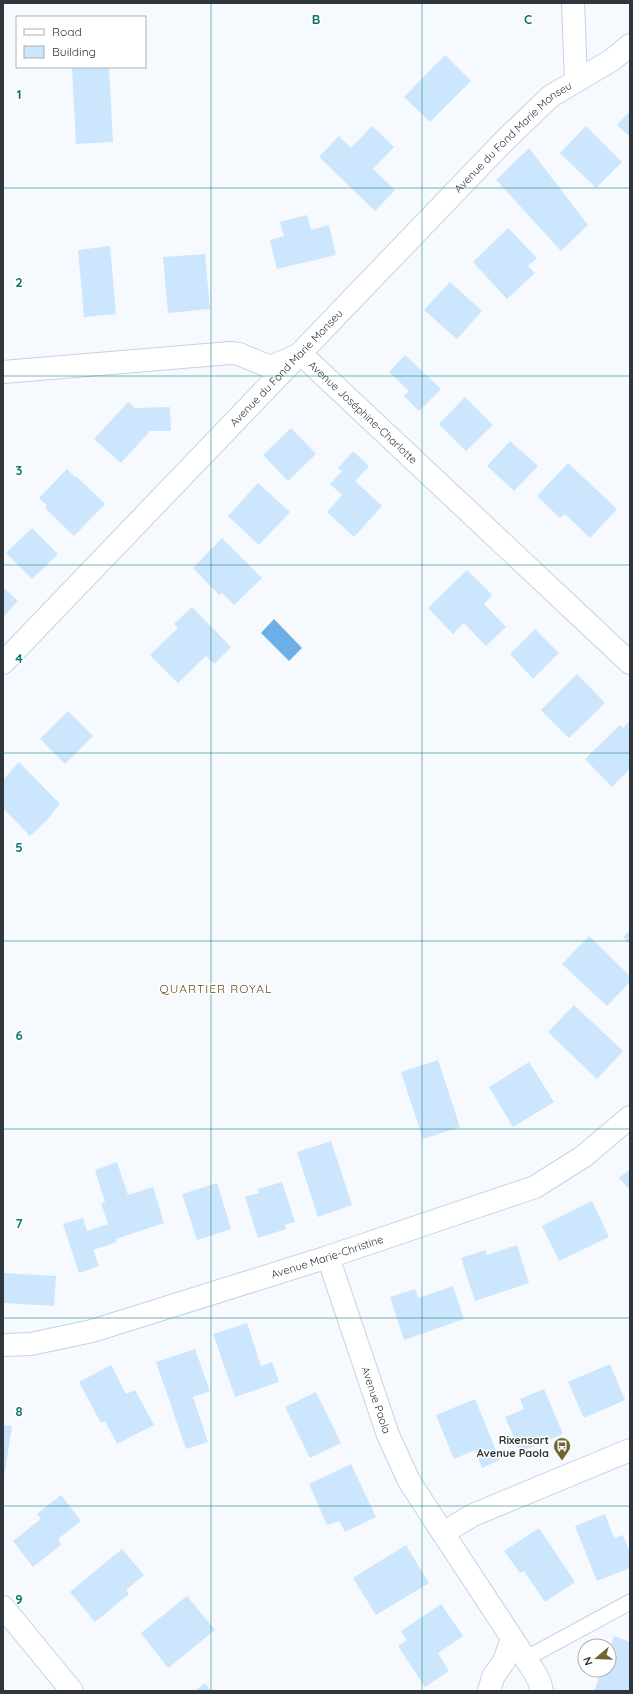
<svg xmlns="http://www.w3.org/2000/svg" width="633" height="1694" font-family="Quicksand,sans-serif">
	<rect width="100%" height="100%" fill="#f6fafe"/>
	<path fill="#6cafe6" d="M274 619 302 648 289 661 261 633Z"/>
	<g fill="#cce6fd">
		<path d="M445 55 471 81 430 122 404 97Z"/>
		<path d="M72 67H109L113 142 76 144Z"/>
		<path d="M630 111V137L617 125Z"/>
		<path d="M372 126 394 147 373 169 395 190 375 211 319 157 339 136 351 148Z"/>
		<path d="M586 126 622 162 596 188 560 153Z"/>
		<path d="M529 148 588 225 561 251 496 180Z"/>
		<path d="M307 215 311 230 329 225 336 255 277 269 270 240 284 236 280 222Z"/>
		<path d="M508 228 537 258 528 266 535 273 507 299 473 262Z"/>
		<path d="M110 246 116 314 84 317 78 250Z"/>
		<path d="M205 254 210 309 168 313 163 257Z"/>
		<path d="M450 282 482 311 457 339 424 310Z"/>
		<path d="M405 355 441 389 419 411 404 396 409 391 389 372Z"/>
		<path d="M465 397 493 425 466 451 439 424Z"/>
		<path d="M128 402 135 408 170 407 171 431H150L121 463 94 439Z"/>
		<path d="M291 428 316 454 288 481 263 455Z"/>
		<path d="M510 441 538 466 514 491 487 466Z"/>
		<path d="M353 451 369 466 355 481 382 506 354 537 327 512 342 495 330 484 342 471 338 468Z"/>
		<path d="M568 463 617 509 590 538 565 514 560 518 537 496Z"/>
		<path d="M67 469 75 477 76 476 105 504 74 536 45 508 47 506 39 498Z"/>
		<path d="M258 483 290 512 259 545 228 516Z"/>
		<path d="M32 528 58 554 32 579 6 553Z"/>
		<path d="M222 538 262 578 234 605 222 593 219 595 193 568Z"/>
		<path d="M467 570 492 595 484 604 506 627 486 646 464 623 453 634 428 608Z"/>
		<path d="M3 587 18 601 3 617Z"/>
		<path d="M192 607 231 647 214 664 206 656 178 683 150 655 178 628 174 624Z"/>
		<path d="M535 629 559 653 533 679 510 654Z"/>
		<path d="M577 674 605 703 569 738 541 710Z"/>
		<path d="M68 711 93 736 65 764 40 739Z"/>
		<path d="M630 720V769L612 787 585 759 620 725 623 728Z"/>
		<path d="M19 762 60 804 47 820 30 836 3 808V780Z"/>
		<path d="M630 930V944L623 937Z"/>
		<path d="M589 936 630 976V982L607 1006 562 964Z"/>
		<path d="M574 1005 623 1051 597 1079 548 1032Z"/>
		<path d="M438 1060 460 1127 423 1139 401 1072Z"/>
		<path d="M529 1062 554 1102 513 1127 489 1087Z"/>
		<path d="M331 1141 352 1205 318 1217 297 1152Z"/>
		<path d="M117 1162 128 1195 153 1187 164 1223 116 1239 117 1242 93 1250 99 1266 79 1273 63 1224 83 1218 87 1231 108 1224 101 1203 105 1202 95 1170Z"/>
		<path d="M630 1169V1190L619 1178Z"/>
		<path d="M282 1182 295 1222 285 1225 286 1229 258 1238 245 1197 259 1193 258 1189Z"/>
		<path d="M217 1183 231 1229 197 1240 182 1194Z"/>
		<path d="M592 1201 609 1237 559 1261 542 1226Z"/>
		<path d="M517 1245 529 1283 475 1301 461 1258 485 1250 487 1255Z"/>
		<path d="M3 1273 56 1276 54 1306 3 1303Z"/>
		<path d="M453 1286 464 1319 404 1340 390 1297 415 1289 418 1298Z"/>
		<path d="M247 1323 261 1366 272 1362 279 1382 235 1397 213 1334Z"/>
		<path d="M195 1349 210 1391 193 1397 208 1442 186 1449 156 1362Z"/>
		<path d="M610 1364 625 1400 584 1418 568 1382Z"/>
		<path d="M111 1365 126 1394 135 1390 154 1425 117 1444 105 1421 101 1423 79 1382Z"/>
		<path d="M544 1389 563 1434 520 1452 505 1417 524 1409 520 1399Z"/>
		<path d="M316 1392 341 1443 310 1458 285 1407Z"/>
		<path d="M475 1399 500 1460 482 1468 475 1450 454 1459 436 1415Z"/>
		<path d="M3 1425 12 1426 4 1477H3Z"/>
		<path d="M351 1464 376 1517 345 1532 339 1521 327 1525 309 1484Z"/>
		<path d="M61 1495 81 1521 58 1539 61 1545 33 1567 13 1541 41 1519 37 1514Z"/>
		<path d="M605 1514 614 1538 623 1535 630 1553V1568L597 1581 575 1526Z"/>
		<path d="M539 1528 575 1582 545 1602 524 1571 520 1573 504 1551Z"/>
		<path d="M406 1545 429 1583 376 1615 353 1578Z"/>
		<path d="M122 1549 144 1575 126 1590 129 1594 95 1622 70 1592Z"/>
		<path d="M187 1596 215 1630 168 1668 141 1633Z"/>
		<path d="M441 1604 463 1636 438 1653 449 1671 425 1687 398 1646 407 1640 401 1631Z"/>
		<path d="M614 1636 630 1642V1691H594L602 1670H609V1650Z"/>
		<path d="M205 1683 211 1691H195Z"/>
	</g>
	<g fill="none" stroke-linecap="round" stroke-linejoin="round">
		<g stroke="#c2d4e4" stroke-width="17">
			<path id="service" d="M525 1659 630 1602"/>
		</g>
		<g stroke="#c2d4e4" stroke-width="24">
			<g id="minor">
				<path d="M573 3 576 81"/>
				<path id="s1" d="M3 372 230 353 239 354 270 367 301 354 630 663"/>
				<path id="s2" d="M3 663 504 141 551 96 612 60 630 45"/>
				<path id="s3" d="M328 1257 388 1435 409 1481 443 1533 473 1515 630 1450"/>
				<path id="s4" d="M3 1345 31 1344 92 1331 328 1257 535 1187 584 1156 630 1117"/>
				<path d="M443 1533 535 1673 540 1683 542 1691"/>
				<path d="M3 1607 72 1691"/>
				<path d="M489 1691 493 1677 504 1661 512 1639"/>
			</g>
		</g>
		<use href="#service" stroke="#fff" stroke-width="15"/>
		<use href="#minor" stroke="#fff" stroke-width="22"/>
	</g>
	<path fill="none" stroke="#0f766e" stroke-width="1" stroke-opacity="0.55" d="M211 3V1691M422 3V1691M3 188H630M3 376H630M3 565H630M3 753H630M3 941H630M3 1129H630M3 1318H630M3 1506H630"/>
	<defs>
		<g id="bus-pin" transform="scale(0.9)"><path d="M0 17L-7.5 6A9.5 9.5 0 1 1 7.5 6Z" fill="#726432" stroke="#fff"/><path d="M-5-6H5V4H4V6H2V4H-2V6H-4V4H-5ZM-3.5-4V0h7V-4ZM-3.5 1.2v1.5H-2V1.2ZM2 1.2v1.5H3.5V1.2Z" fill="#fff"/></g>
	</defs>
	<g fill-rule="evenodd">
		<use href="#bus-pin" x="562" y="1446"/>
	</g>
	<g text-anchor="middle" stroke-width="3" stroke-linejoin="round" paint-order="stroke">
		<g font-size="11" fill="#2f363d" stroke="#fff">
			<text dy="4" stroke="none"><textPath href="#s2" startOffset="733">Avenue du Fond Marie Monseu</textPath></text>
			<text dy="4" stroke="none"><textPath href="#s2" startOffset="409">Avenue du Fond Marie Monseu</textPath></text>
			<text dy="4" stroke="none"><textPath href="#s1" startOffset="389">Avenue Joséphine-Charlotte</textPath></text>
			<text dy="4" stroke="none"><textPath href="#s4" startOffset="337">Avenue Marie-Christine</textPath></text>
			<text dy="4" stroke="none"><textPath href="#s3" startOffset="151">Avenue Paola</textPath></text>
		</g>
		<g font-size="11" font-weight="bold" fill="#2f363d" stroke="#fff" text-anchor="end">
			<text x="549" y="1444">Rixensart<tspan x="549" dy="13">Avenue Paola</tspan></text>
		</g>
		<g font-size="12" letter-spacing="1" fill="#625316" stroke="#fff">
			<text x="216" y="993">QUARTIER ROYAL</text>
		</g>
	</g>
	<g font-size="13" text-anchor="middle" font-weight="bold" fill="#0f766e" stroke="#fff" stroke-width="3" stroke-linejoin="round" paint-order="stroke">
		<text x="316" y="24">B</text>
		<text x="528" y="24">C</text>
		<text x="19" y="99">1</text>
		<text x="19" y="287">2</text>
		<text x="19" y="475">3</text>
		<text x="19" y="663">4</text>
		<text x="19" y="852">5</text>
		<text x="19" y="1040">6</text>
		<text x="19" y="1228">7</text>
		<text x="19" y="1416">8</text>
		<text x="19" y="1604">9</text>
	</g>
	<rect width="633" height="1694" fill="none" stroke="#2f363d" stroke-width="8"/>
	<rect x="16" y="16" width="130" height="52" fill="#ffffff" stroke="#acafb1"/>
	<rect x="24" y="29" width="20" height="6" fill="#ffffff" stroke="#acafb1"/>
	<text x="52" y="36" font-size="12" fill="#2f363d">Road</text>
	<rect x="24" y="46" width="20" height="12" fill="#cce6fd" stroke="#acafb1"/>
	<text x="52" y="56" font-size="12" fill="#2f363d">Building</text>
	<g transform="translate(597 1658) rotate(251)"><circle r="19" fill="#ffffff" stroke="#acafb1"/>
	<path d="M0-3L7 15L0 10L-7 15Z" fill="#726432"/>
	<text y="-6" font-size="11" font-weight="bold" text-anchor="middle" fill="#2f363d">N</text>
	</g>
</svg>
